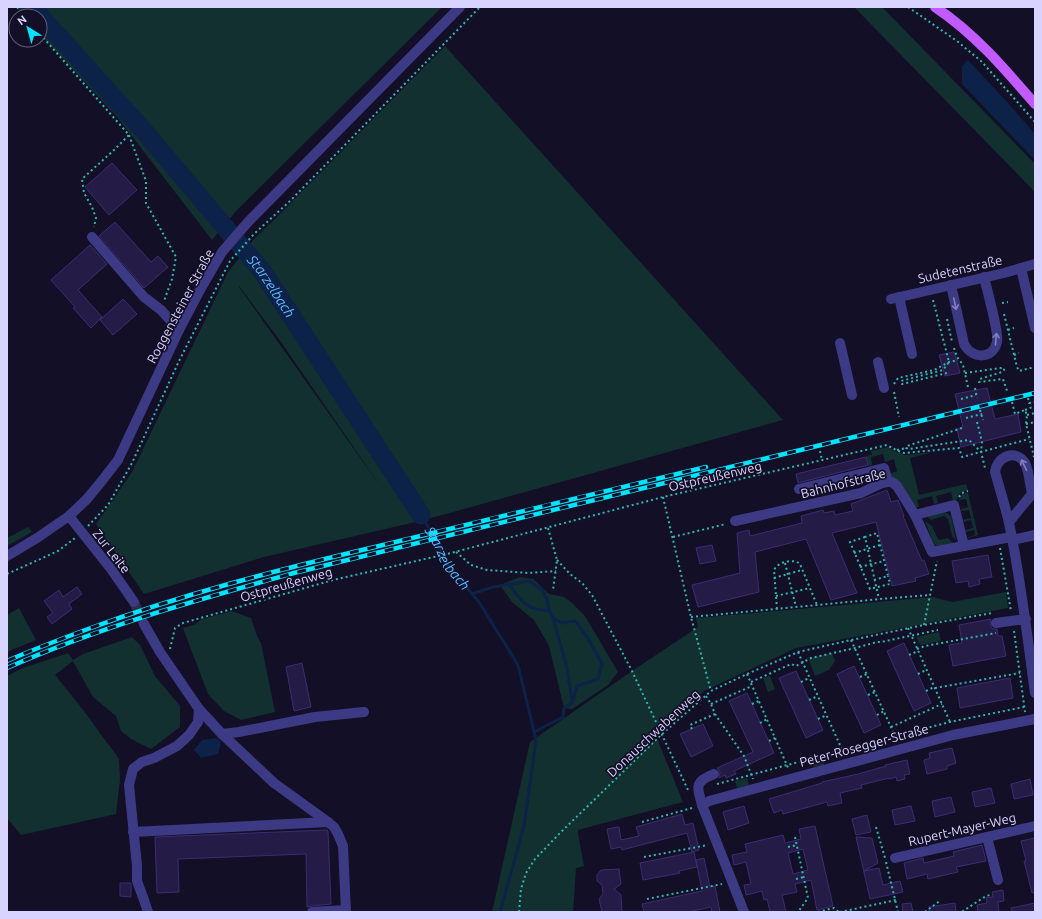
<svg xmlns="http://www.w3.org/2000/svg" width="1042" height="919" font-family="Ubuntu,sans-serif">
	<rect width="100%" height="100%" fill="#130f26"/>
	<g fill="#12302f" fill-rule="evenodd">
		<path d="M16 7H442L238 209 212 240 118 118 40 34V16H24Z"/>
		<path d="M854 7H882L1035 164V192Z"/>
		<path d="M445 46 783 420 446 514 407 524 264 557 144 594 96 524 106 510 132 472 228 272 255 238 276 218ZM239 286 281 342 381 487 239 287Z"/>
		<path d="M888 447 895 451 905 455 934 452 910 458 919 495 966 484 968 490 961 492 956 500H953L951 492 936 496 938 503 934 504 932 496 917 500 919 507H915L891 478 889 474 897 471 894 459 885 462 883 454 871 457 872 465 868 466 866 456 872 455 871 451Z"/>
		<path d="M968 493 978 535 968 538V537L975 535 974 530 966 532V530L973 528 971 520 964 522 963 520 971 518 969 510 961 511V509L968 507 966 499 959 500 962 494Z"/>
		<path d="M943 512 947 513 951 516 956 540 952 536 948 519 944 516 931 520 927 517Z"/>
		<path d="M925 521 932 526 938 539 940 540 948 538 953 543 940 546 935 545 932 540Z"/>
		<path d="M28 527 32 532 7 546V538Z"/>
		<path d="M520 577 533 579 549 594 564 597 572 603 585 616 618 672 608 685 572 709 564 708 549 646 534 620 512 602 500 585Z"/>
		<path d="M1006 592 1008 608 796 648 704 691 656 736 683 802 578 830V834L584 866 576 868 573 912H492L530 742 632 671 698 627 696 618 933 597 952 602Z"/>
		<path d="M19 608 36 640 7 652V615Z"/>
		<path d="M232 611 251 618 257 636 261 643 275 712 241 720 224 711 208 694 183 628 194 625 202 619Z"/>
		<path d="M939 632 941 641 920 645 916 637Z"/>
		<path d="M132 637 140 645 155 676 180 706V727L151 749 131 739 121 731 116 716 93 697 73 661 55 675 84 711 119 759 120 780 116 814 21 835 7 818V676L23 668 68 653 73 660 83 654Z"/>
		<path d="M832 653 835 661 829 670 815 676 809 660 811 658Z"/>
		<path d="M770 676 775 689 768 692 763 678Z"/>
		<path d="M822 758 824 765 813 767 811 760Z"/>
		<path d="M747 778 749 785 737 788 735 781Z"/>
	</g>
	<g fill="#0c2248">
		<path d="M968 60 1008 103 1035 134V160L962 84V66Z"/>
		<path d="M217 738 221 742 218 754 201 758 194 750 202 740Z"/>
	</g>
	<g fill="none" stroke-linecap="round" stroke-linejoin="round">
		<g stroke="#0c2248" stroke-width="3">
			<path id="s1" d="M421 515 440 547 446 563 479 602 518 665 536 740 524 826 500 912"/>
			<path d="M509 584C519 599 528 612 549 610"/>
			<path d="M472 594 493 587 530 581 543 591 547 600 549 610 553 618 562 623 575 621C587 635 594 648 602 664L598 679 577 686 572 703 564 708 563 717 534 732"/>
			<path d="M553 618 567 668 572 702"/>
		</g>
		<path stroke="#0c2248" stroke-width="19" id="s2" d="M32 7 144 131 262 271 421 515"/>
	</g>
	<g fill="#241b47" stroke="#3b2d73" fill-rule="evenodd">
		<path d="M112 163 137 190 109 215 85 187Z"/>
		<path d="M115 222 151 262 158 256 168 267 144 288 99 236Z"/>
		<path d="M90 245 107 264 78 290 102 317 91 328 73 308 75 307 51 280Z"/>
		<path d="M123 299 137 314 113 335 100 320Z"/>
		<path d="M954 352 960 373 945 376 939 355Z"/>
		<path d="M987 388 995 419 1018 414 1021 432 961 447 957 429 963 427 955 394Z"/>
		<path d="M866 457 868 465 798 483 796 474Z"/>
		<path d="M887 490 891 502 898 500 904 516H903L922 561 924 560 929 574 915 578 916 581 892 586 876 522 832 533 857 593 831 600 806 539 755 552 759 592 698 607 692 585 740 573 737 533 749 530 750 536 802 523 801 516 823 510 824 513 834 511 835 515 853 511 851 504Z"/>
		<path d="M712 545 716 561 700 564 696 548Z"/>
		<path d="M988 555 992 577 979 579 980 584 969 587 968 581 956 583 952 561Z"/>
		<path d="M77 587 82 594 69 604 72 609 52 624 47 617 53 613 44 601 59 590 63 597Z"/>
		<path d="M991 619 990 623 991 627 993 629H997L998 636H1002L1006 656 953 666 949 645 962 643 959 625Z"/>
		<path d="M904 643 931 703 914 711 887 651Z"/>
		<path d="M302 663 311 707 294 711 286 667Z"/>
		<path d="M854 666 881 725 864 733 837 674Z"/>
		<path d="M796 671 823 730 806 738 779 678Z"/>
		<path d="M1010 678 1013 698 960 708 957 688Z"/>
		<path d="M747 693 774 753 734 771 736 774 726 778 725 775 719 778 720 772 717 768 753 752 729 701Z"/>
		<path d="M703 724 713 746 691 757 680 734Z"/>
		<path d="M952 748 956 763 947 766V769L927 774 924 760 930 758 929 753Z"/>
		<path d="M907 760 910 774 904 775 905 779 897 781 896 777 889 779V778L861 785 862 788 840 793 842 803 828 806 827 802 783 814 782 810 774 813 772 808 769 799 822 783V782L858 774 886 766 885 765Z"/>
		<path d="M1030 779 1033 795 1014 799 1011 784Z"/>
		<path d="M991 788 995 803 975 807 972 792Z"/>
		<path d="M951 797 955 812 935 817 932 801Z"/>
		<path d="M744 806 749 823 728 830 723 812Z"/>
		<path d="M911 806 915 821 895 825 892 810Z"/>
		<path d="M682 814 685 825 693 823 699 850 692 852 687 833 622 850 621 847 611 849 607 829 619 827 621 840 639 836 636 827Z"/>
		<path d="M867 815 871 832 856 835 852 819Z"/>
		<path d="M815 826 833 906 817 910 811 880 795 884 797 892 782 895 786 912H770L767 899 764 900 762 891 746 895 744 885 751 884 746 862 734 865 732 855 747 852 745 844 783 835 785 843 801 839 799 829ZM803 849 808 870 793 874 788 853Z"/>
		<path d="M327 830 328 831 331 904 312 906 307 907 306 854 178 859 179 892 157 893 155 837Z"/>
		<path d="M856 837 872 838 878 863 864 871 879 868 883 885 900 881 903 892 870 899Z"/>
		<path d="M1035 838V892L1032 893 1024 861H1026L1021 841Z"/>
		<path d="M982 845 986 861 956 867 958 872 928 879 927 874 907 879 904 863 923 858 924 863 954 856 953 852Z"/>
		<path d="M694 852 697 867 679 871 680 873 643 880 640 863Z"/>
		<path d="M704 858 710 887 715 886 720 912H712L711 907 692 911V912H644L642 904 702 891 696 860Z"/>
		<path d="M619 869 621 884 614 889 621 895 622 912H602L599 899 603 894 602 885 597 881V875L601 870Z"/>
		<path d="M120 883H131V897L120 896Z"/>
		<path d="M1003 890 1004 901 998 902 999 912H978L977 905 987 903 986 898 993 897 992 892Z"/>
		<path d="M911 903 913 912H903L902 904Z"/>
		<path d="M955 903 956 912H929V907Z"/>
		<path d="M1035 903V912H1012L1011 908Z"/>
	</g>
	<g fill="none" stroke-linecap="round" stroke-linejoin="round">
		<path stroke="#312d47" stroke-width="10" stroke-dasharray="10 5" stroke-linecap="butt" d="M134 602 144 624"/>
		<g stroke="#2fb8b0" stroke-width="2" stroke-dasharray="2 3" stroke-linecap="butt">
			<path d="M17 7 25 16"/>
			<path d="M908 7 957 41 982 62 1035 122"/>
			<path d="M40 34 129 135 113 151 82 179 84 193 92 207 96 218 94 227"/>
			<path d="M129 135 146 181V203L176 257 172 279 164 301"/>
			<path d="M990 265 1002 262V263"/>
			<path d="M933 300 949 362 943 370 901 381 902 384 947 373"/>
			<path d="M1002 303 1008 302"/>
			<path d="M1004 314 1017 367 1019 371 1035 367"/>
			<path d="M947 319 952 342"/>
			<path d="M1008 330 1014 328"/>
			<path d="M954 348 957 357 963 365 968 387"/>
			<path d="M1014 355 1019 353"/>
			<path d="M965 373 1001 368H1004V370L1002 372 980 379 979 381V382L1003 379 1007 391"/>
			<path d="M894 384 898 378 934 370 949 362 958 360"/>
			<path d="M975 388 977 398"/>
			<path d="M894 392 899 417"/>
			<path d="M1028 398 1029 403 1035 402"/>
			<path d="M961 399 976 395"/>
			<path d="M1012 402 1015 414 1025 410 1027 415 1026 424 1034 457"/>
			<path d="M980 410 983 420"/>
			<path d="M1025 410 1035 406"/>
			<path d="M1027 415 1035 413"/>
			<path d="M966 418 982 414"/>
			<path d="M977 422 982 442 981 452"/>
			<path d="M1026 424 1035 422"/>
			<path d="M962 428 907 446 906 448 909 449 969 440 981 452 985 468"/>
			<path d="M897 450 906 448"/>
			<path d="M820 451 822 460"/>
			<path d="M663 497 691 617 711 691"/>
			<path d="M959 497 962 493 968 491"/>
			<path d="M88 526 108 505 132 463 179 361 230 261 254 234 290 201 480 7"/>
			<path d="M548 528 557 560 553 590"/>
			<path d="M673 537 726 524"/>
			<path d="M865 537 850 542 870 589 890 584 888 576"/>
			<path d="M1000 548 1011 611"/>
			<path d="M456 552 471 565 487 570 528 573 556 571"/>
			<path d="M854 553 880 545"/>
			<path d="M557 560 570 574 582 583 592 595 632 671 688 790"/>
			<path d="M785 563 796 607"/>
			<path d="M860 567 884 561"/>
			<path d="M7 574 58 551 75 538"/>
			<path d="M774 578 802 570"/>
			<path d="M874 580 888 576 877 533 865 537 879 599"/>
			<path d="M776 596 810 588"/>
			<path d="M777 609 774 570C778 562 793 558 800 564L817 605"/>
			<path d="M691 617 880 599 930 595"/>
			<path d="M924 625 937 561"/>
			<path d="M908 628 950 722"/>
			<path d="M1014 631 1025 712"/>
			<path d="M851 640 895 736 896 741"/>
			<path d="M170 649 175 628 183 623 333 580 447 554 663 497 887 445 896 450 904 453 959 448 962 457 1029 439"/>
			<path d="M917 649 925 646 996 633"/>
			<path d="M798 652 844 754"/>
			<path d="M909 655 918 651"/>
			<path d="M747 674 789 770"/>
			<path d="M918 674 926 670"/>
			<path d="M860 677 867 674"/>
			<path d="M751 682 791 664 796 666 811 658 855 648 877 642H881L938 630"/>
			<path d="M801 682 809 678"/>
			<path d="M935 688 1020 673"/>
			<path d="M926 691 934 687"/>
			<path d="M868 695 875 692"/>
			<path d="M706 696 711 704 715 714 744 756 753 779"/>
			<path d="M809 700 818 696"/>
			<path d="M711 704 752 686"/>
			<path d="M752 704 759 701"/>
			<path d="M877 715 884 711"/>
			<path d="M818 719 827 715"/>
			<path d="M760 723 767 719"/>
			<path d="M891 727 942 704"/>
			<path d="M692 729 690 725 715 714"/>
			<path d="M769 741 775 738"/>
			<path d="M717 784 895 736 950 722 1024 707"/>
			<path d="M642 822 692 808"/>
			<path d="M876 827 885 858"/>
			<path d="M795 837 808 898 798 912"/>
			<path d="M788 847 797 845"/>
			<path d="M644 857 708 845"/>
			<path d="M886 862 898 912"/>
			<path d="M796 879 804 877"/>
			<path d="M647 899 722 884"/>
			<path d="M519 912 521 889 526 873 535 859 561 832 662 734 711 691 747 674 798 652 851 640 924 625 992 613"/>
			<path d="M818 912 834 908 839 912"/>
			<path d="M840 912 896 900"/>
			<path d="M925 912 941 900"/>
			<path d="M963 912V911L986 896 990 895"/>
		</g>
		<g stroke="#3d3a85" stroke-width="10">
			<path d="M92 237 144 297 161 310 179 330"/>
			<path d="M1021 268 1035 328"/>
			<path d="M951 285 964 344C972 359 993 360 997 342 998 336 996 329 995 323 992 308 988 293 984 277"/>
			<path d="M899 297 912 354"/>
			<path d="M891 299 1004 273 1035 264"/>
			<path d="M840 343 852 395"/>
			<path d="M878 362 884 388"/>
			<path d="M799 489 884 468 888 482"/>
			<path d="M915 515 954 505 964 546"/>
			<path d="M69 516 111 569 134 602"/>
			<path d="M735 521 861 493 882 483 888 482H892L897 486 915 515 932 552 1011 537"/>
			<path d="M1009 522 1032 494C1030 485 1029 471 1025 463 1015 448 997 457 995 472 1000 489 1005 506 1009 523 1021 579 1027 636 1035 693"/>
			<path d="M1012 540 1035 535"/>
			<path d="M7 556 37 538 69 516 86 500 101 482 118 460 179 330 200 290 222 252 248 222 460 7"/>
			<path d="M996 623 1026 619"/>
			<path d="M144 624 160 652 199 709 222 734 274 783 328 822 334 827 338 834 343 846 346 912"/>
			<path d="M222 734 239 732 315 717 364 712"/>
			<path d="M714 774C694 782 697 786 702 805L744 912"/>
			<path d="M702 805 709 801 953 735 1035 719"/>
			<path d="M133 832 328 822"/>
			<path d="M987 837 998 880"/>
			<path d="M895 858 1035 826"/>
			<path d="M148 912 144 900 137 881V866L129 785 133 769 142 762 154 758 177 746 189 735 198 722 199 709"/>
			<path d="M312 912 346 910"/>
		</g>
		<path stroke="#c25bff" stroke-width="10" d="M935 7C974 33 1004 68 1035 104"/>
		<g stroke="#00e5ff" stroke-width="4.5">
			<g id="rail">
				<path d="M7 661C34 649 61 639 88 629 183 594 281 569 379 546 488 519 597 493 706 467"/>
				<path d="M7 668C99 627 197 600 294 573L1035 393"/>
			</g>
		</g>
		<use href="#rail" stroke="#130f26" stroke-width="3" stroke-dasharray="9" stroke-linecap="butt"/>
	</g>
	<defs><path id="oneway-shaft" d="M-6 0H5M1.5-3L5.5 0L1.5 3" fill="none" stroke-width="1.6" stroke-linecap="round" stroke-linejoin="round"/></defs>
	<g stroke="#837fbc">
		<use href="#oneway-shaft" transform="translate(955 304) rotate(78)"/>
		<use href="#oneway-shaft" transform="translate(996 339) rotate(-85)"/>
		<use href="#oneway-shaft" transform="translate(1024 465) rotate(-116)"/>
	</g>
	<g text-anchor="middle" stroke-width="3.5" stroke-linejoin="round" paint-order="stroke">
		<g font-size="13" fill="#d9d4ff" stroke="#130f26">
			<text transform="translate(960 269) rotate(-13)" y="5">Sudetenstraße</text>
			<text transform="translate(180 306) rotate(-62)" y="5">Roggensteiner Straße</text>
			<text transform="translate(715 476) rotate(-13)" y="5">Ostpreußenweg</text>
			<text transform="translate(843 483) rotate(-14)" y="5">Bahnhofstraße</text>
			<text transform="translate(112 551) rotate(52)" y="5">Zur Leite</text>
			<text transform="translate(286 584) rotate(-16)" y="5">Ostpreußenweg</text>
			<text transform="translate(653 733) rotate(-43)" y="5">Donauschwabenweg</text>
			<text transform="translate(864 745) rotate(-15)" y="5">Peter-Rosegger-Straße</text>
			<text transform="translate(962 829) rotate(-13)" y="5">Rupert-Mayer-Weg</text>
		</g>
		<g font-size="14" font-style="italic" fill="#62b6ff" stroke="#130f26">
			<text dy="5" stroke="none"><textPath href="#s2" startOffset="368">Starzelbach</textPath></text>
			<text dy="5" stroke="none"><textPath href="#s1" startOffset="51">Starzelbach</textPath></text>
		</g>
	</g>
	<rect width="1042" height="919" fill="none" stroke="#d9d4ff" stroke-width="16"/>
	<g transform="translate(28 28) rotate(323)"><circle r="19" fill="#130f26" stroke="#625e7d"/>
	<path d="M0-3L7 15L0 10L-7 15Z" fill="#00e5ff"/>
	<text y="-6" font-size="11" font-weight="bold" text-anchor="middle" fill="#d9d4ff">N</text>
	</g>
</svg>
